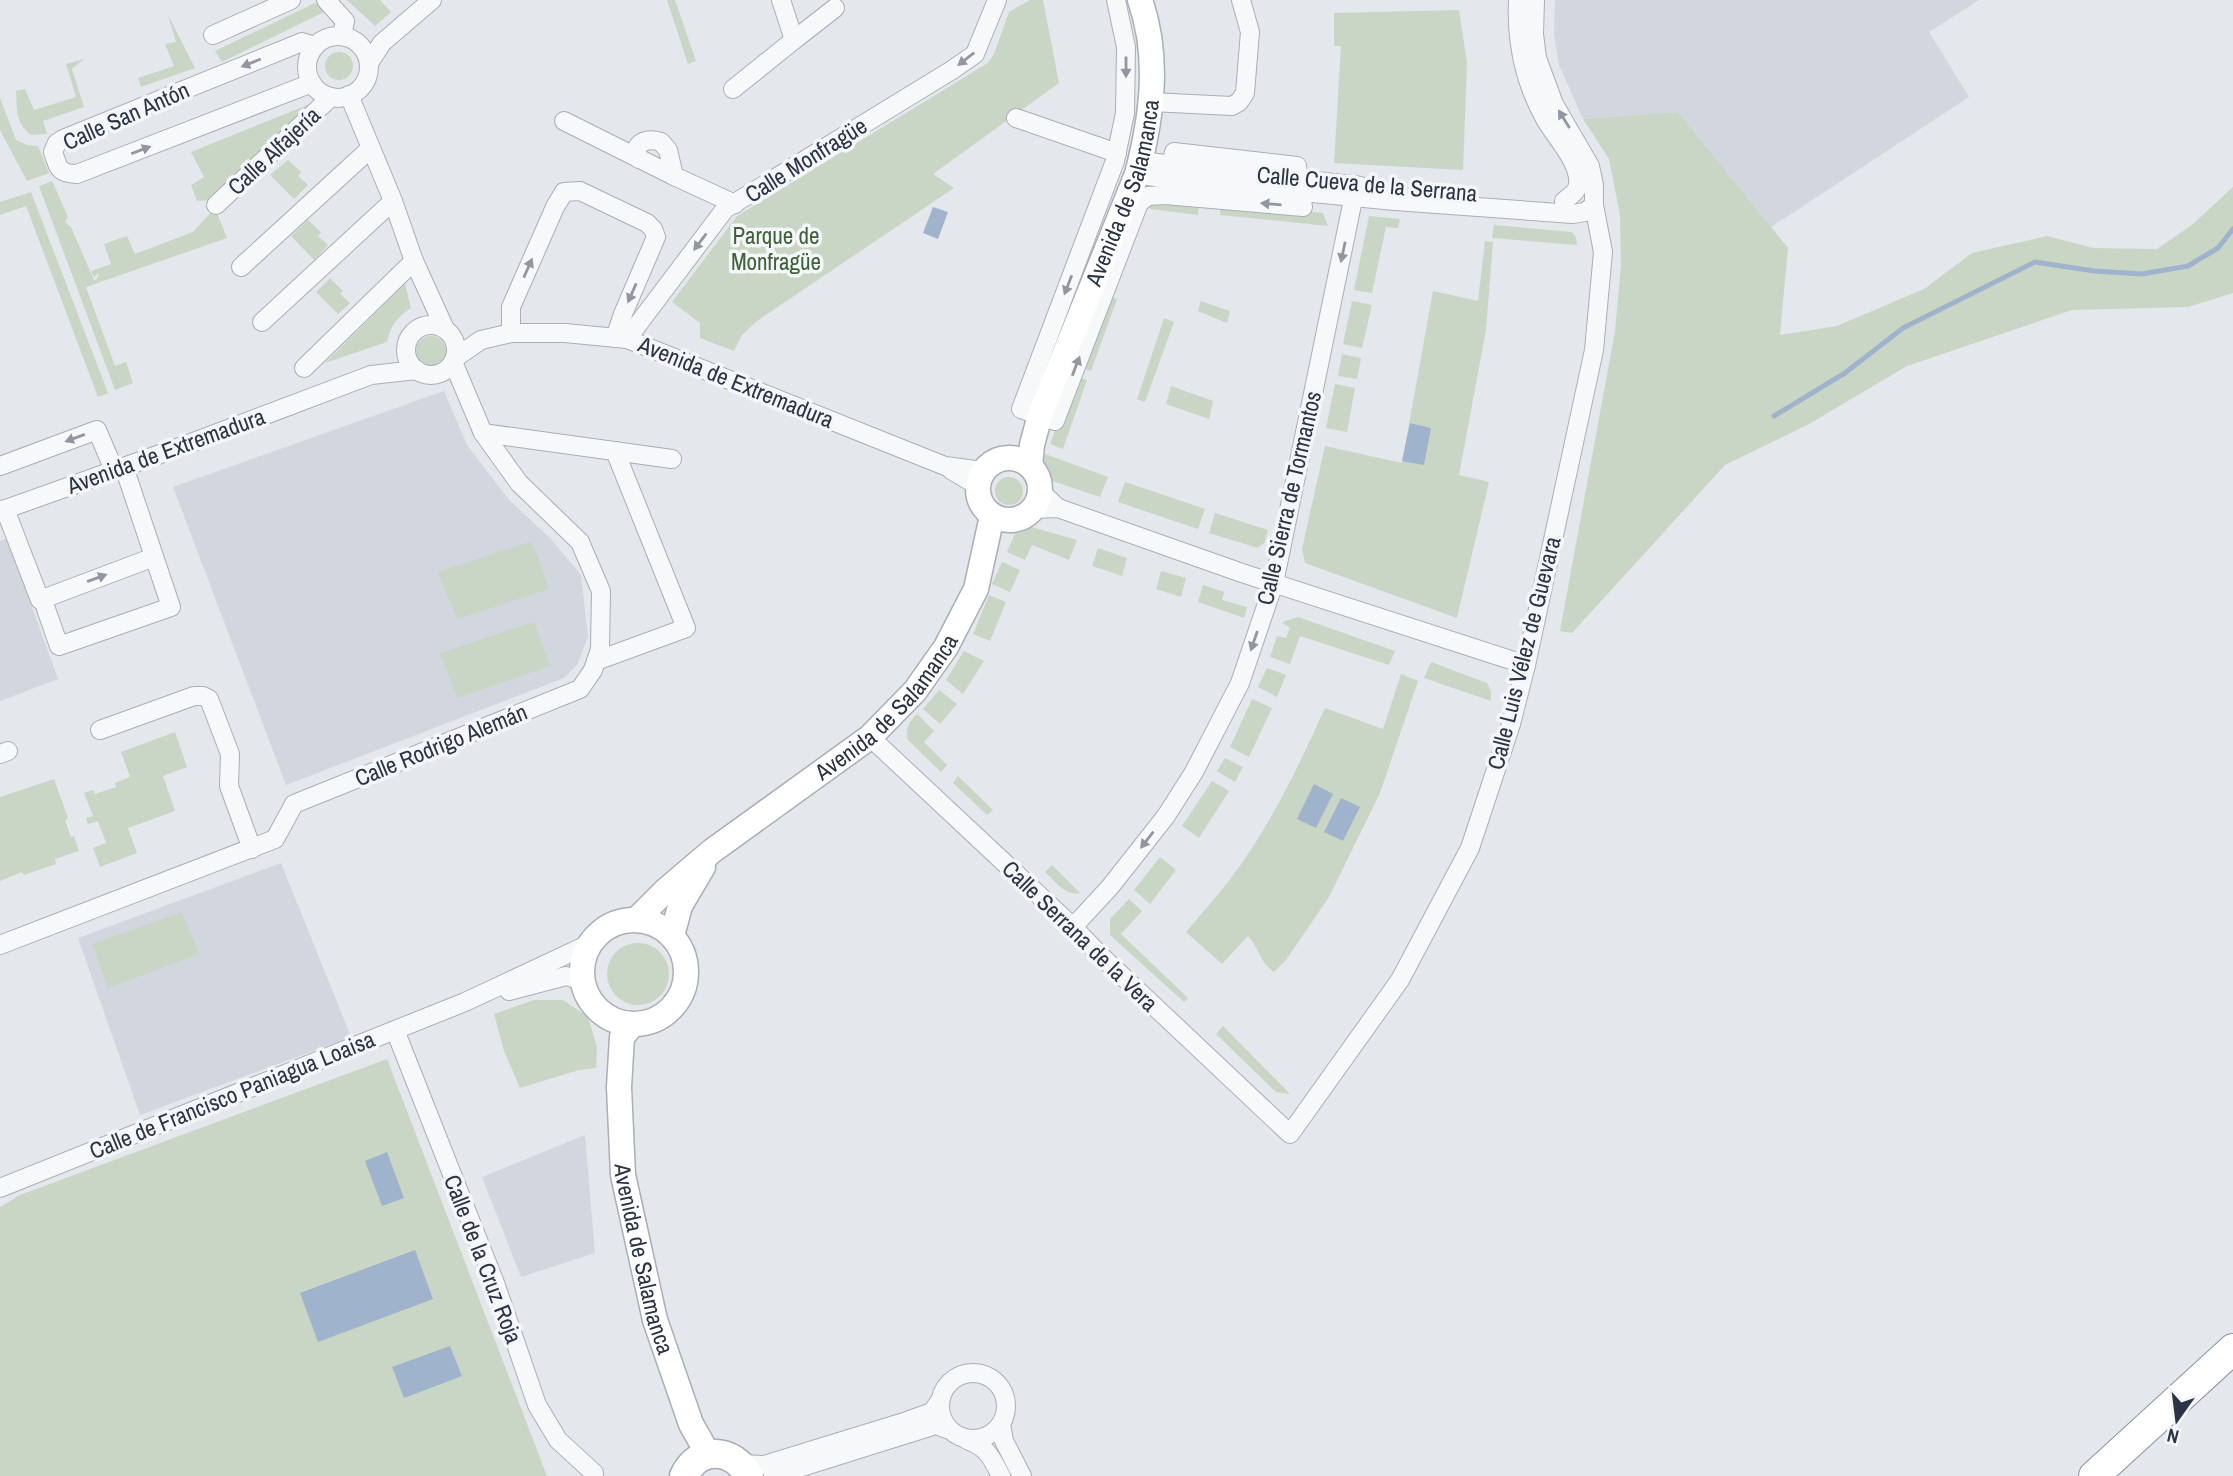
<svg xmlns="http://www.w3.org/2000/svg" width="2233" height="1476" font-family="'Archivo Narrow',sans-serif">
	<rect width="100%" height="100%" fill="#e4e7ec"/>
	<g fill="#d2d6de">
		<path d="M1555 0H1979L1929 32 1969 97 1771 227 1678 112 1583 119 1559 65 1554 35Z"/>
		<path d="M444 391 467 445 509 500 551 539 581 575 588 637 577 665 564 678 286 785 173 487Z"/>
		<path d="M7 538 58 679 0 701V541Z"/>
		<path d="M281 863 351 1037 140 1115 78 938Z"/>
		<path d="M585 1135 595 1253 521 1277 482 1177Z"/>
	</g>
	<g fill="#c9d6c5">
		<path d="M347 0H380L391 12 375 26Z"/>
		<path d="M667 0H675L696 61 688 64Z"/>
		<path d="M1030 0H1043L1059 83 933 174 954 188 757 321 742 335 734 351 700 338V323L672 302 737 216 988 63 994 54 1009 12Z"/>
		<path d="M315 3 326 11 222 62 215 51Z"/>
		<path d="M1459 10 1467 62 1463 170 1334 163 1341 46H1334V13Z"/>
		<path d="M168 15 195 68 141 87 138 78 174 66 165 44 176 42Z"/>
		<circle cx="339" cy="66" r="14"/>
		<path d="M84 59 72 69 84 107 43 121 47 134 31 135C15 122 17 110 16 91L25 89 34 110 76 97 66 64Z"/>
		<path d="M0 98 16 140 27 145 38 146 49 173 27 181 0 130Z"/>
		<path d="M320 100 215 200 197 201 191 185 204 177 191 152Z"/>
		<path d="M1678 112 1788 248 1780 335 1837 326 1924 289 1972 253 2047 236 2093 248 2157 249 2193 224 2233 187V293L2188 307 2072 310 1907 366 1809 424 1725 465 1572 633 1560 631 1615 331 1621 265 1620 215 1609 159 1583 119Z"/>
		<path d="M288 160 301 172 298 176 308 185 294 199 270 175Z"/>
		<path d="M52 181 68 217 65 222 71 227 94 280 97 279 99 273 94 277 91 271 111 264 104 244 127 236 135 254 193 232 215 208 227 238 86 287 115 366 126 362 133 383 115 390 39 186Z"/>
		<path d="M31 192 108 393 98 397 26 206 0 215V202Z"/>
		<path d="M1152 197 1199 203 1198 215 1150 209Z"/>
		<path d="M1221 203 1323 213 1328 226 1220 215Z"/>
		<path d="M1369 216 1400 219 1398 228 1386 227 1372 293 1354 290Z"/>
		<path d="M308 220 321 232 318 236 328 245 314 260 291 236Z"/>
		<path d="M1494 225 1572 232 1576 237 1577 245 1492 238Z"/>
		<path d="M1485 241 1493 242 1486 330 1459 475 1489 482 1457 618 1305 563 1302 549 1325 446 1402 463 1433 291 1478 301Z"/>
		<path d="M330 278 343 291 340 294 350 303 338 314 316 292Z"/>
		<path d="M405 284 411 308C397 317 391 325 387 342L325 363Z"/>
		<path d="M1108 295 1117 299 1091 371 1080 367Z"/>
		<path d="M1201 301 1230 311 1227 323 1198 311Z"/>
		<path d="M1352 301 1372 305 1362 348 1343 344Z"/>
		<path d="M1164 318 1174 322 1145 402 1137 399Z"/>
		<circle cx="431" cy="351" r="15"/>
		<path d="M1342 354 1361 358 1357 379 1338 376Z"/>
		<path d="M1076 376 1087 380 1063 449 1050 444Z"/>
		<path d="M1335 384 1355 388 1347 432 1326 428Z"/>
		<path d="M1171 386 1213 401 1209 419 1166 404Z"/>
		<path d="M1045 454 1108 477 1100 497 1044 478 1042 463Z"/>
		<circle cx="1009" cy="491" r="14"/>
		<path d="M1125 482 1205 509 1198 529 1118 502Z"/>
		<path d="M1215 513 1268 530 1265 542 1258 548 1209 533Z"/>
		<path d="M1028 526 1077 540 1069 560 1032 545 1025 560 1007 552 1017 529Z"/>
		<path d="M532 541 549 589 457 619 438 572Z"/>
		<path d="M1098 548 1127 558 1122 576 1092 566Z"/>
		<path d="M1002 562 1020 570 1010 592 992 584Z"/>
		<path d="M1161 571 1186 578 1181 597 1156 589Z"/>
		<path d="M1203 585 1224 592 1222 600 1247 607 1244 618 1198 602Z"/>
		<path d="M989 595 1006 602 990 641 973 634Z"/>
		<path d="M1298 617 1395 651 1389 665 1300 636 1290 664 1270 657 1277 636 1286 638 1290 628 1282 622Z"/>
		<path d="M534 622 550 666 457 698 440 653Z"/>
		<path d="M964 651 984 661 963 694 946 680Z"/>
		<path d="M1431 662 1487 683 1491 691V701L1424 678Z"/>
		<path d="M1267 668 1286 675 1277 697 1258 687Z"/>
		<path d="M1401 674 1418 681 1380 793 1329 897 1286 960 1274 972C1259 962 1260 949 1248 936L1222 964 1186 932C1200 915 1215 899 1228 882 1268 830 1298 768 1325 708L1383 729Z"/>
		<path d="M939 690 957 704 940 724 923 709Z"/>
		<path d="M1252 699 1272 708 1249 757 1230 747Z"/>
		<path d="M917 714 934 731 924 742 947 765 941 772 908 740C905 728 909 722 917 714Z"/>
		<path d="M175 732 187 767 163 776 175 811 128 828 137 853 100 867 93 848 106 843 98 821 88 824 86 818 93 816 84 793 93 790 95 794 116 787 115 783 130 777 121 752Z"/>
		<path d="M1225 758 1243 767 1235 782 1217 771Z"/>
		<path d="M958 776 993 810 987 815 953 783Z"/>
		<path d="M54 779 68 818 65 820 71 837 74 836 79 851 55 859 56 864 24 875 22 872 0 881V797Z"/>
		<path d="M1212 781 1229 791 1199 838 1182 826Z"/>
		<path d="M1160 857 1176 870 1150 904 1134 890Z"/>
		<path d="M1052 865 1080 893C1065 896 1055 881 1045 872Z"/>
		<path d="M1129 899 1142 911 1121 934 1188 998 1184 1002 1110 935V919Z"/>
		<path d="M182 912 199 954 108 988 92 944Z"/>
		<circle cx="638" cy="974" r="31"/>
		<path d="M534 1000H563L588 1017 597 1047 596 1068 579 1070 520 1088 504 1051 494 1014Z"/>
		<path d="M1223 1026 1290 1094 1276 1092 1216 1034Z"/>
		<path d="M387 1059 547 1476H0V1207L20 1195Z"/>
	</g>
	<g fill="#9fb4cc">
		<path d="M933 207 948 212 938 239 923 233Z"/>
		<path d="M1410 423 1431 428 1424 465 1402 461Z"/>
		<path d="M1314 784 1333 794 1316 828 1297 819Z"/>
		<path d="M1341 798 1360 807 1343 841 1324 832Z"/>
		<path d="M387 1152 404 1198 382 1206 365 1161Z"/>
		<path d="M415 1250 433 1299 318 1342 300 1293Z"/>
		<path d="M450 1346 462 1376 404 1398 392 1367Z"/>
	</g>
	<g fill="none" stroke-linecap="round" stroke-linejoin="round">
		<path stroke="#9fb4cc" stroke-width="5" d="M1774 416 1845 373 1903 328 2035 262 2094 271 2142 274 2188 266 2218 248 2233 229"/>
		<g stroke="#a9aeb7" stroke-width="20">
			<g id="minor">
				<path d="M326 0 345 21 342 36"/>
				<path d="M1116 0 1126 47 1125 113 1115 161 1021 409 1055 421 1139 203 1148 196 1165 195 1303 207 1297 166 1174 152 1165 195"/>
				<path d="M1518 0C1516 42 1524 81 1545 119 1555 137 1581 163 1578 185 1577 192 1569 197 1564 201"/>
				<path d="M213 35 291 0"/>
				<circle cx="338" cy="67" r="31"/>
				<path d="M794 40 835 8"/>
				<path d="M369 63 382 43 432 0"/>
				<path d="M312 83 77 174C58 173 59 169 53 152L57 143 63 139 302 42 315 46"/>
				<path d="M733 89 794 40 781 0"/>
				<path d="M349 95 393 201 414 261 445 329"/>
				<path d="M1151 102 1232 106 1239 102 1245 93 1250 32 1241 0"/>
				<path d="M1016 118 1117 153"/>
				<path d="M564 121 674 176 735 204"/>
				<path d="M639 159 636 149C641 139 652 139 661 142L668 150 674 176"/>
				<path d="M1140 161 1360 186"/>
				<path d="M1137 174 1168 179 1395 201 1573 214 1585 212 1594 205"/>
				<path d="M216 205 331 97"/>
				<path d="M241 267 371 148"/>
				<path d="M262 322 393 201"/>
				<circle cx="431" cy="350" r="25"/>
				<path d="M511 333V307L555 207 564 192 580 191 647 223 653 229 656 237 623 314 615 338"/>
				<path d="M627 339 725 209 952 70 975 54 997 0"/>
				<path d="M455 358 481 340 511 333H565L627 339 945 466 983 471"/>
				<path d="M304 368 414 261"/>
				<path d="M483 433 672 459"/>
				<path d="M0 466 97 430 114 470"/>
				<path d="M951 470 978 486"/>
				<path d="M1040 491 1058 508"/>
				<path d="M5 509 40 600 154 557"/>
				<path d="M1034 509 1058 508 1242 573 1526 665"/>
				<path d="M0 511 191 443 371 375 417 370"/>
				<path d="M46 609 59 646 171 607 124 467"/>
				<path d="M596 661 686 628 615 451"/>
				<path d="M100 730 194 696H203L209 699 230 754 229 786 252 849"/>
				<path d="M870 737 1073 927 1100 955 1290 1134 1400 980 1470 848 1511 724 1526 665 1594 350 1603 252 1594 205V185L1590 166 1554 104 1537 58 1534 34 1535 0"/>
				<path d="M0 754 8 751"/>
				<path d="M1073 927 1110 887 1166 816 1194 772 1240 683 1274 583 1356 185"/>
				<path d="M0 945 275 839 294 804 580 689 593 670 600 649 601 591 580 542 519 483 483 433 453 362"/>
				<path d="M509 991 566 976 582 981"/>
				<path d="M395 1030 495 1283 537 1405 558 1440 594 1473"/>
				<path d="M0 1188 465 1002 589 944"/>
				<circle cx="973" cy="1406" r="33"/>
				<path d="M1001 1424 1004 1441 1022 1476"/>
				<path d="M967 1440C988 1448 991 1457 1001 1476"/>
				<path d="M741 1464 764 1465 907 1421 932 1412 939 1402"/>
				<path d="M773 1476 936 1425 947 1429"/>
			</g>
		</g>
		<g stroke="#a9aeb7" stroke-width="27">
			<g id="secondary">
				<circle cx="1009" cy="489" r="31"/>
				<path id="s1" d="M1030 466 1032 445 1040 415 1137 174C1152 117 1160 57 1140 0"/>
				<path id="s2" d="M637 919 665 891 712 851 870 737 915 691 946 647 976 589 992 516"/>
				<circle cx="634" cy="972" r="52"/>
				<path d="M672 936 680 906 703 867"/>
				<path id="s3" d="M632 1025 622 1037 619 1087 623 1175 655 1320 691 1424 708 1454"/>
			</g>
		</g>
		<g stroke="#a3abb8" stroke-width="31">
			<path id="primary" d="M684 1476C699 1445 733 1448 749 1476"/>
		</g>
		<g stroke="#8b94a3" stroke-width="32">
			<path id="trunk" d="M2094 1476 2233 1349"/>
		</g>
		<use href="#minor" stroke="#f7f8fa" stroke-width="18"/>
		<use href="#secondary" stroke="#fff" stroke-width="24"/>
		<use href="#primary" stroke="#fff" stroke-width="28"/>
		<use href="#trunk" stroke="#fff" stroke-width="30"/>
	</g>
	<defs><path id="oneway-solid" d="M-6-.8H1V-3.2L6.5 0L1 3.2V.8H-6Z" transform="scale(1.75)"/></defs>
	<g fill="#9196a0">
		<use href="#oneway-solid" transform="translate(966 59) rotate(142)"/>
		<use href="#oneway-solid" transform="translate(251 63) rotate(158)"/>
		<use href="#oneway-solid" transform="translate(1126 67) rotate(90)"/>
		<use href="#oneway-solid" transform="translate(1564 119) rotate(-122)"/>
		<use href="#oneway-solid" transform="translate(141 150) rotate(-21)"/>
		<use href="#oneway-solid" transform="translate(1271 204) rotate(-175)"/>
		<use href="#oneway-solid" transform="translate(700 242) rotate(127)"/>
		<use href="#oneway-solid" transform="translate(1343 252) rotate(102)"/>
		<use href="#oneway-solid" transform="translate(528 268) rotate(-66)"/>
		<use href="#oneway-solid" transform="translate(1068 285) rotate(111)"/>
		<use href="#oneway-solid" transform="translate(632 293) rotate(114)"/>
		<use href="#oneway-solid" transform="translate(1076 366) rotate(-69)"/>
		<use href="#oneway-solid" transform="translate(75 438) rotate(160)"/>
		<use href="#oneway-solid" transform="translate(97 578) rotate(-20)"/>
		<use href="#oneway-solid" transform="translate(1254 641) rotate(109)"/>
		<use href="#oneway-solid" transform="translate(1147 840) rotate(128)"/>
	</g>
	<g text-anchor="middle" stroke-width="7" stroke-linejoin="round" paint-order="stroke">
		<g font-size="23" fill="#2b3445" stroke="#f4f6f9">
			<text transform="translate(126 116) rotate(-24)" y="8">Calle San Antón</text>
			<text transform="translate(274 151) rotate(-43)" y="8">Calle Alfajería</text>
			<text transform="translate(806 160) rotate(-32)" y="8">Calle Monfragüe</text>
			<text transform="translate(1367 184) rotate(5)" y="8">Calle Cueva de la Serrana</text>
			<text dy="8" stroke="none"><textPath href="#s1" startOffset="290">Avenida de Salamanca</textPath></text>
			<text transform="translate(736 382) rotate(22)" y="8">Avenida de Extremadura</text>
			<text transform="translate(166 451) rotate(-20)" y="8">Avenida de Extremadura</text>
			<text transform="translate(1289 498) rotate(-77)" y="8">Calle Sierra de Tormantos</text>
			<text transform="translate(1524 653) rotate(-76)" y="8">Calle Luis Vélez de Guevara</text>
			<text dy="8" stroke="none"><textPath href="#s2" startOffset="329">Avenida de Salamanca</textPath></text>
			<text transform="translate(441 745) rotate(-22)" y="8">Calle Rodrigo Alemán</text>
			<text transform="translate(1080 936) rotate(44)" y="8">Calle Serrana de la Vera</text>
			<text transform="translate(232 1095) rotate(-22)" y="8">Calle de Francisco Paniagua Loaisa</text>
			<text dy="8" stroke="none"><textPath href="#s3" startOffset="240">Avenida de Salamanca</textPath></text>
			<text transform="translate(483 1259) rotate(69)" y="8">Calle de la Cruz Roja</text>
		</g>
		<g font-size="23" fill="#3f6138" stroke="#f4f6f9">
			<text x="776" y="244">Parque de<tspan x="776" dy="26">Monfragüe</tspan></text>
		</g>
	</g>
	<g transform="translate(2177 1420) rotate(194)" stroke="#f4f6f9" stroke-width="5" paint-order="stroke">
	<path d="M0-5L12 26L0 18L-12 26Z" fill="#2b3445"/>
	<text y="-10" font-size="19" font-weight="bold" text-anchor="middle" fill="#2b3445">N</text>
	</g>
</svg>
